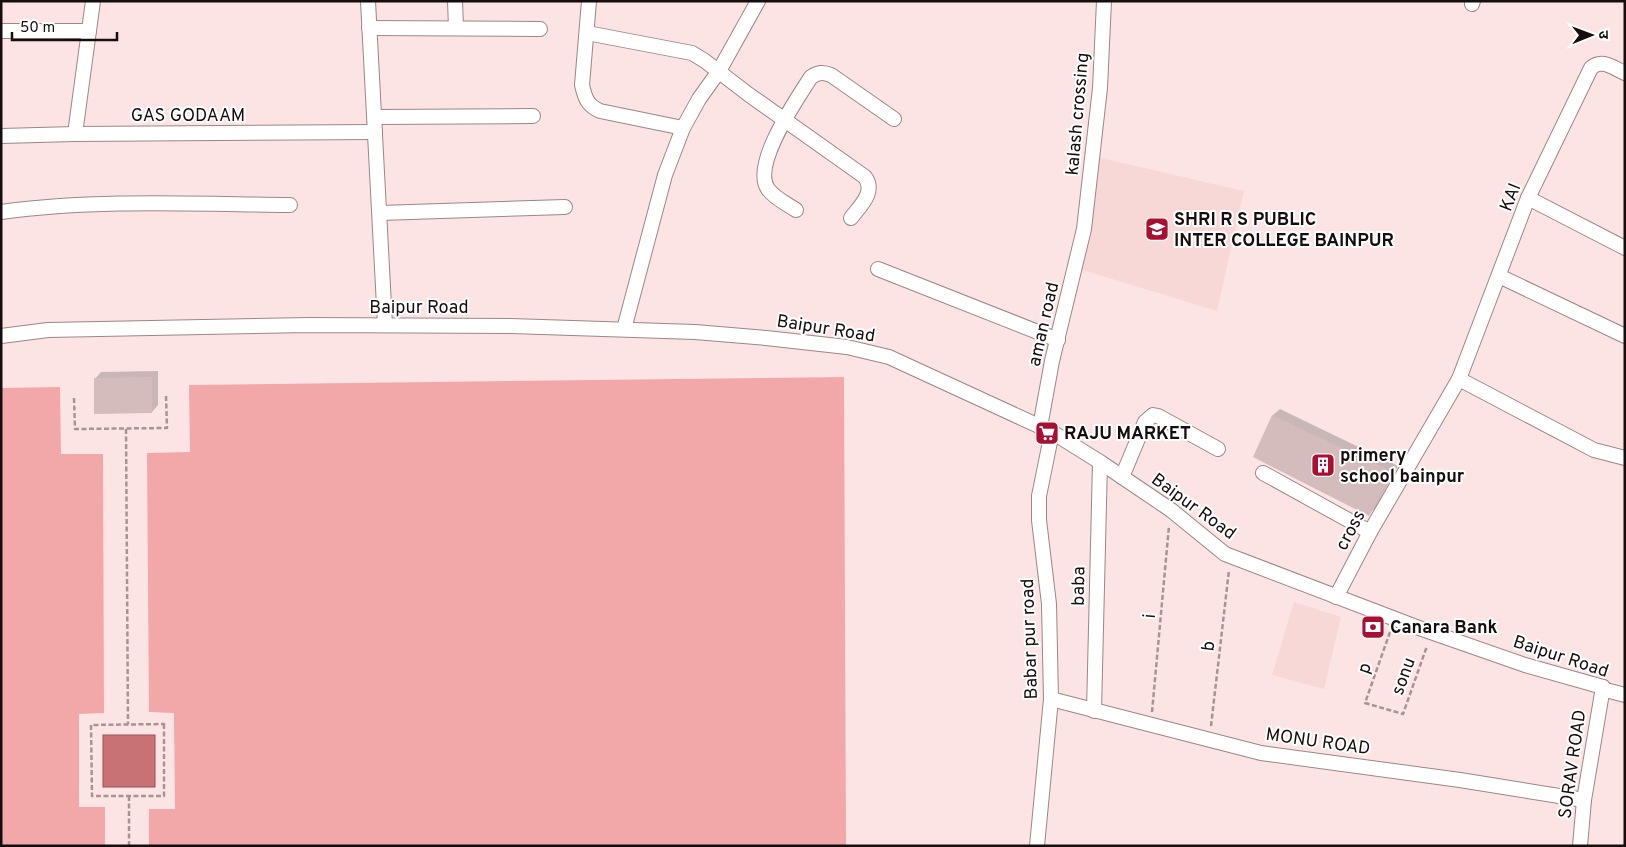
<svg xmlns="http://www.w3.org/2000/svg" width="1626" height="847" font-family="Overpass,'Noto Sans Devanagari',sans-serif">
	<rect width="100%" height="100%" fill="#fce4e4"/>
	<g fill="#f8d7d7">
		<path d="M1092 156 1244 191 1217 311 1073 267Z"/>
		<path d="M1294 602 1341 617 1324 689 1272 675Z"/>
	</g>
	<g fill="#f2a7a9">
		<path d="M844 377 846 846H149V809H175L174 713 149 712 147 453 190 452 189 385Z"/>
		<path d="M60 387 61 454H103L104 713 79 714V807H105V846H1V388Z"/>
	</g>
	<rect fill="#c87275" stroke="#935456" x="103" y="735" width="52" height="52"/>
	<g fill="#0003">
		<path d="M158 371V405L152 412 95 379 101 372Z"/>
		<path d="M1280 409 1398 466 1375 508 1369 514 1255 457 1273 415Z"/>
	</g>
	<g fill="#d4bcbc">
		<path d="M152 377V413L94 414V378Z"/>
		<path d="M1272 415 1393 472 1369 516 1253 457Z"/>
	</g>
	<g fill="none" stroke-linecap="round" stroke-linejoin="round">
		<g stroke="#9c8686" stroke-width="16">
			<g id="minor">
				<path d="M368 1 385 325"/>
				<path d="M455 1 456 28"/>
				<path d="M589 1 582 85C585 98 587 105 600 111L683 128"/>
				<path d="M1472 4 1473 1"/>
				<path d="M369 28 540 29"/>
				<path d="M1 31H89"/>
				<path d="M587 33 692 53 705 61 748 94 865 177C876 192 860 206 851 218"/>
				<path d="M375 117 533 116"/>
				<path d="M75 134 93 1"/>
				<path d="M1 136 75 134 375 132"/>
				<path d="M1528 198 1625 248"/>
				<path d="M796 210C787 204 774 198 768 189 751 165 797 99 811 77 819 72 823 72 831 75L894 119"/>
				<path d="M1 212C96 199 195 204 290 205"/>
				<path d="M380 213 565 207"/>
				<path d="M878 269 1058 340"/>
				<path d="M1499 276 1625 336"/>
				<path d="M624 329 665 175 683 128 699 99 719 71 758 1"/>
				<path d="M1 336 48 330 203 327 310 325 511 326 695 332 766 338 847 347 889 357 1052 432 1100 462 1171 510 1225 554 1419 628 1525 665 1603 687 1602 689 1625 695"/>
				<path d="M1459 379 1594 450 1625 458"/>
				<path d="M1040 427 1052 361 1084 229 1100 88 1104 1"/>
				<path d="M1263 473 1370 532"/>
				<path d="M1122 477 1145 422 1153 415 1158 416 1218 449"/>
				<path d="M1336 597 1370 532 1459 379 1528 198 1591 68C1602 58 1613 68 1625 73"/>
				<path d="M1051 699 1261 753 1460 780 1584 800"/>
				<path d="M1094 711 1100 462"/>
				<path d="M1037 846 1051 699 1049 604 1039 520V496L1052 432"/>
				<path d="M1580 846 1584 800 1603 687"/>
			</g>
		</g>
		<g stroke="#a69494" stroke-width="2.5" stroke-dasharray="5 2.5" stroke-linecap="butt">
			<path d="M74 398 75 429 167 428 166 395"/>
			<path d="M126 429 128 724"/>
			<path d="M1390 632 1365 703 1403 714 1427 646"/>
			<path d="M1152 712 1169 526"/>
			<path d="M164 724V796H92L91 725Z"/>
			<path d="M1211 726 1229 570"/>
			<path d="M129 796V846"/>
		</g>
		<use href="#minor" stroke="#fff" stroke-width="14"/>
	</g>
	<defs>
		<g id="university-square" transform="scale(1.25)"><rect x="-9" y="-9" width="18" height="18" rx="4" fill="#a80f32" stroke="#fff"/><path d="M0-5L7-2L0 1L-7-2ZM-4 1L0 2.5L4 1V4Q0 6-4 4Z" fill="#fff"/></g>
		<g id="supermarket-square" transform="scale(1.25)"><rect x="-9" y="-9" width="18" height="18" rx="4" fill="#a80f32" stroke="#fff"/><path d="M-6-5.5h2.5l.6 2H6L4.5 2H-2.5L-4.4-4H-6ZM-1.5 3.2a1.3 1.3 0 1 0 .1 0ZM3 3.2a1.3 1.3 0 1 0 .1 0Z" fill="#fff"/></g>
		<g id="building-square" transform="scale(1.25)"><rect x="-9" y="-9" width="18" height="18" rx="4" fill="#a80f32" stroke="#fff"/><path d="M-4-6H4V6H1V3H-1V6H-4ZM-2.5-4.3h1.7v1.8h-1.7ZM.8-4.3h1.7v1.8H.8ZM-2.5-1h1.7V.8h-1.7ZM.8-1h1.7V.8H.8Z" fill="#fff"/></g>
		<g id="bank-square" transform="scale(1.25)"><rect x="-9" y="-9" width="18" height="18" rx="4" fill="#a80f32" stroke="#fff"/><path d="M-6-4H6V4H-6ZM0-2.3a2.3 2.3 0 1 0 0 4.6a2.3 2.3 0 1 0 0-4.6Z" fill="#fff"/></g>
	</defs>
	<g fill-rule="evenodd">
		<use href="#university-square" x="1157" y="229"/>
		<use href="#supermarket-square" x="1047" y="433"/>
		<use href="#building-square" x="1323" y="465"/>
		<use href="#bank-square" x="1373" y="627"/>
	</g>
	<g text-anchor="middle" stroke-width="4" stroke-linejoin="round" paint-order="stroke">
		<g font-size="18" fill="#160e0e" stroke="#fff">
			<text transform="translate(1077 114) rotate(-85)" y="6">kalash crossing</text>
			<text x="188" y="121">GAS GODAAM</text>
			<text transform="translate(1510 197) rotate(-68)" y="6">KAI</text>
			<text x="419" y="313">Baipur Road</text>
			<text transform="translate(1043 324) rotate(-77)" y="6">aman road</text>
			<text transform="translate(826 328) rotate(9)" y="6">Baipur Road</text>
			<text transform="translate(1194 506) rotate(36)" y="6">Baipur Road</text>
			<text transform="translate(1350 530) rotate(-62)" y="6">cross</text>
			<text transform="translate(1078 586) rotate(-89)" y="6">baba</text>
			<text transform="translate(1149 616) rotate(-85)" y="6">i</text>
			<text transform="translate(1029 639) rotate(-92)" y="6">Babar pur road</text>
			<text transform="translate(1208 646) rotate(-83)" y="6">b</text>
			<text transform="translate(1561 656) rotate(18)" y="6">Baipur Road</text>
			<text transform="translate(1364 668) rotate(-71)" y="6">p</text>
			<text transform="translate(1403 676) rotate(-70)" y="6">sonu</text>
			<text transform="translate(1318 741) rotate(8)" y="6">MONU ROAD</text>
			<text transform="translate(1572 764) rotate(-82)" y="6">SORAV ROAD</text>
		</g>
		<g font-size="18" font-weight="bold" fill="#160e0e" stroke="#fff" text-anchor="start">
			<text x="1174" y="225">SHRI R S PUBLIC<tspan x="1174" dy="21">INTER COLLEGE BAINPUR</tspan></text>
			<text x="1064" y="439">RAJU MARKET</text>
			<text x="1340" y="461">primery<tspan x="1340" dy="21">school bainpur</tspan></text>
			<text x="1390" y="633">Canara Bank</text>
		</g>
	</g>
	<rect width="1626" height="847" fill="none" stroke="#160e0e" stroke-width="5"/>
	<g transform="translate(1591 35) rotate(89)" stroke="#ffffff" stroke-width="4" paint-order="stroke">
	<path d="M0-4L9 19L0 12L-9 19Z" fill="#160e0e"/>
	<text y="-8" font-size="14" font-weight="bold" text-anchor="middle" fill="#160e0e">उ</text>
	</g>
	<path d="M12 32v8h105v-8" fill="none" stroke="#160e0e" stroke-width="2.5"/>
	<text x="20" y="32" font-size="15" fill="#160e0e" stroke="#ffffff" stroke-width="4" paint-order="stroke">50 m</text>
</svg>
